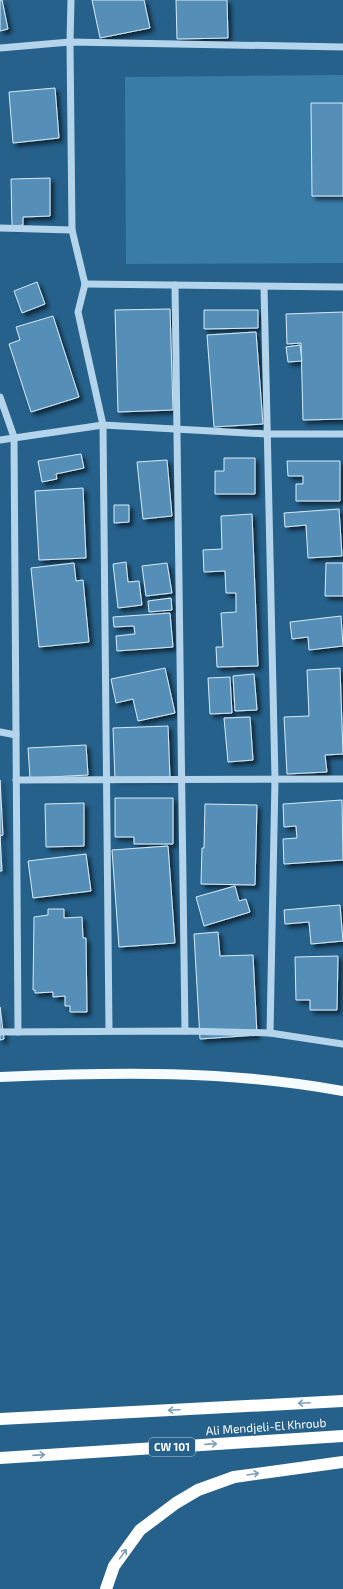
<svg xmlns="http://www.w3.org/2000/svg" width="343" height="1589" font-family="'Exo 2',sans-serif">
	<defs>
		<filter id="shadow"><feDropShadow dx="3.5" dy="3.5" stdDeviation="2" flood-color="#0009"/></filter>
	</defs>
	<rect width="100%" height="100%" fill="#25618b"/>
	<path fill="#397ca8" d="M343 75V263L126 264 125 77Z"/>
	<g fill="#558eb6" stroke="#d7ebf8" filter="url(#shadow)">
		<path d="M0 0H2L8 29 0 31Z"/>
		<path d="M92 0H144L150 28 100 38Z"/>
		<path d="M176 0H227L228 38 177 39Z"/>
		<path d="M55 88 59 138 13 143 9 92Z"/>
		<path d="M311 103H343V196H312Z"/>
		<path d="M50 178V216L23 217V225L12 226 11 179Z"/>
		<path d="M37 282 45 304 22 313 14 291Z"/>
		<path d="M170 309 173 410 118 412 115 310Z"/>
		<path d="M204 310H258V328L204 329Z"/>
		<path d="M343 312V419L303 420 301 343 287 344 286 314Z"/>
		<path d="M53 316 79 397 31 412 9 344 20 340 16 327Z"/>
		<path d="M256 332 263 424 214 427 207 335Z"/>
		<path d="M300 345 302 361 288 362 286 347Z"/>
		<path d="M81 454 84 468 56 474 57 479 42 482 38 461Z"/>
		<path d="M224 458H255V494H215V471H224Z"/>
		<path d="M167 460 172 516 143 519 137 462Z"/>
		<path d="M287 461H340V501H296V484H303V476H288Z"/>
		<path d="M83 488 86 558 39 560 35 491Z"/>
		<path d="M114 505H129V522L114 523Z"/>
		<path d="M339 509 342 556 308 558 306 525 285 527 284 513Z"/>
		<path d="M252 514 258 666 217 667 216 647H223L221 613 236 612V593H226L225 571 204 572 203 550 222 549 221 516Z"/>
		<path d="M126 562 128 582 139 581 142 605 118 608 113 564Z"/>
		<path d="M74 563 76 581 83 580 89 642 39 647 31 568Z"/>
		<path d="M167 563 172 593 146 596 142 566Z"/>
		<path d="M326 563H343V596H325Z"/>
		<path d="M171 598 172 610 149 612 148 601Z"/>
		<path d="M170 613 173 647 117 651 116 636 135 634 134 626 114 627 113 617Z"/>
		<path d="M341 616 343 646 309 650 308 637 292 639 290 622Z"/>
		<path d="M165 668 175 713 138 721 133 699 116 703 111 679Z"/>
		<path d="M340 668 343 754 325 755 327 772 287 774 284 717 309 716 307 670Z"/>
		<path d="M254 674 257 710 235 711 233 676Z"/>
		<path d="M230 677 232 713 210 714 208 678Z"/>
		<path d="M250 717 253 760 228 762 224 718Z"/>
		<path d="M168 726 170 778 115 779 113 728Z"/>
		<path d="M86 745 88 775 30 778 28 748Z"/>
		<path d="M0 780 3 835 0 836 2 871H0Z"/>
		<path d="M115 798H173V844H134V837H115Z"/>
		<path d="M342 800 343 860 284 864 283 839 297 838 296 826 284 827 283 804Z"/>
		<path d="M84 803V846L46 847 45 804Z"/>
		<path d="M205 804 257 805 255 885 201 884 202 848H204Z"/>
		<path d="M168 846 175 943 119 947 112 850Z"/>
		<path d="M86 854 91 891 33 898 28 861Z"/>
		<path d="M235 886 239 901 246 899 250 912 204 926 196 897Z"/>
		<path d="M340 905 343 941 311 944 309 922 285 924 284 910Z"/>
		<path d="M48 909H64V918L82 917 83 938H86L87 1012H70V1006H65V996L53 997V992L35 993V990H33L34 917 48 915Z"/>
		<path d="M218 932 220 956 253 955 257 1035 200 1039 194 934Z"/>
		<path d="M338 956 337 1010H310V1000H296L295 957Z"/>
		<path d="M0 1007 4 1039 0 1040Z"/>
	</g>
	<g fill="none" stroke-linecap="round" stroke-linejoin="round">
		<g stroke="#b3d4ea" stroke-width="7">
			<path d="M71 0 70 42 72 230 85 284 78 312 103 425 109 1031"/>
			<path d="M0 48 70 42 343 47"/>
			<path d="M0 228 72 230"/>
			<path d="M85 284 343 287"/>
			<path d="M175 285 185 1031"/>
			<path d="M264 287 275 779 270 1033"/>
			<path d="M0 397 14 437 18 1032"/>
			<path d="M0 440 103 425 267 434H343"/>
			<path d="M0 732 16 735"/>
			<path d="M16 780 343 779"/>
			<path d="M0 1032 185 1031 270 1033 343 1044"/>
		</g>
		<path stroke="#f6fbfe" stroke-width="10" d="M0 1077C115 1072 230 1070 343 1091"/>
		<g stroke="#fff" stroke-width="12">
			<path d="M0 1419 343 1401"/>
			<path d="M0 1458 343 1436"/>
			<path d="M106 1589 114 1566 140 1530 176 1503 198 1490 234 1477 343 1462"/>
		</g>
	</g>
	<defs><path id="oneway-shaft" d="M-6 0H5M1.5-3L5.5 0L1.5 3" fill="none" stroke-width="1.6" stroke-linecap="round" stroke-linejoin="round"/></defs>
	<g stroke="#7ca0b9">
		<use href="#oneway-shaft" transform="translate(304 1403) rotate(177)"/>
		<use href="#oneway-shaft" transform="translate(174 1410) rotate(177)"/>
		<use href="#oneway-shaft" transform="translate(211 1444) rotate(-4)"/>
		<use href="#oneway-shaft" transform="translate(39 1455) rotate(-4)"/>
		<use href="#oneway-shaft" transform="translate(253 1474) rotate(-9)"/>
		<use href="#oneway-shaft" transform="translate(123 1554) rotate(-54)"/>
	</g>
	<g text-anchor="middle" stroke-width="3" stroke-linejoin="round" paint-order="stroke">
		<rect fill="#25618b" stroke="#bed0dc" stroke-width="1" x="149" y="1438" width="46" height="18" rx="3"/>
		<g font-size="11" font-weight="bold" fill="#fff">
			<text x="172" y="1451">CW 101</text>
		</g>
		<g font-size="12" fill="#fff" stroke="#25618b">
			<text transform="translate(266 1427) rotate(-4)" y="4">Ali Mendjeli-El Khroub</text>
		</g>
	</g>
</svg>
